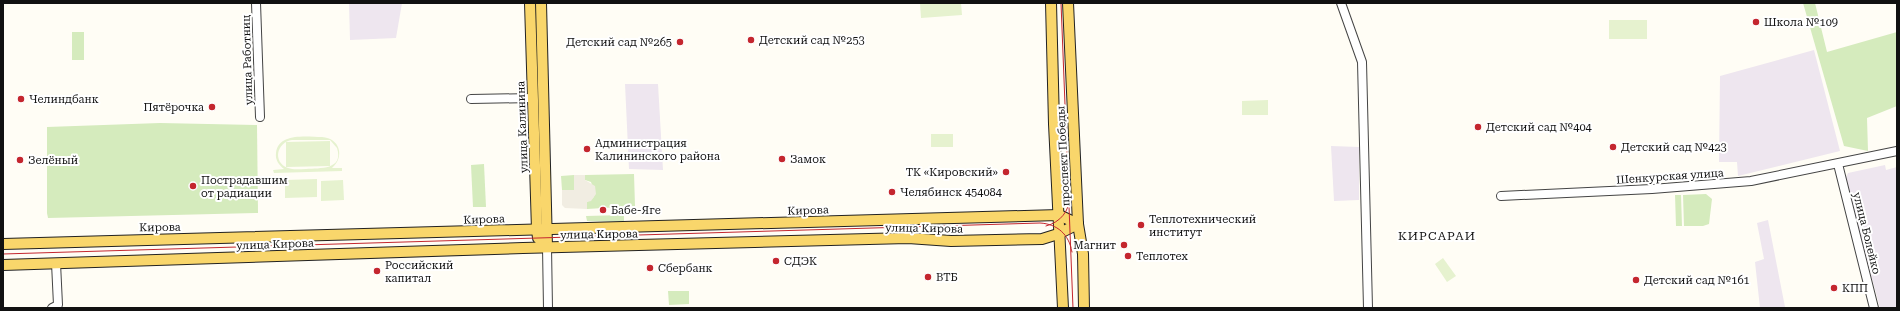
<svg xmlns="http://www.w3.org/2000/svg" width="1900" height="311" font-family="'Roboto Serif',serif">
	<rect width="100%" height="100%" fill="#fffdf5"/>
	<g fill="#eee6ef">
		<path d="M349 3H402L396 38 350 40Z"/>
		<path d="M1814 50 1840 151 1738 176 1737 162H1719L1720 76Z"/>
		<path d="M625 84H658L663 170 629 169Z"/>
		<path d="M1331 146 1359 147V200L1334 201Z"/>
		<path d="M1885 165 1886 170 1897 167V308H1880L1845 179 1848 173Z"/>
		<path d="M1768 220 1785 307V308H1760L1755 262 1764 259 1757 223Z"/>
	</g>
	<g fill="#d5ebbd">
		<path d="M1803 3H1815L1827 52 1897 32V106L1867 118 1868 151 1844 146Z"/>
		<rect x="72" y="32" width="12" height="28"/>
		<path d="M160 123 257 125 258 213 48 218 47 213V127Z"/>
		<path d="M484 164 486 207H473L471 165Z"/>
		<path d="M634 174 635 206 587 209V202L593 198 595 194 591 182 585 180V175Z"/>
		<path d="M574 175V190H562L561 176Z"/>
		<path d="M1706 194 1712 199 1709 224 1703 226H1684L1683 195Z"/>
		<path d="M1675 195H1681L1682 226H1676Z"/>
		<path d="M624 215V222L587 221 586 216Z"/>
		<path d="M668 291H689V304L669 305Z"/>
	</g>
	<g fill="#e6f2cf" fill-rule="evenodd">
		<path d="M920 3H961L962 15 921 18Z"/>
		<rect x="1609" y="20" width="38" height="19"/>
		<path d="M1268 100V115H1242V101Z"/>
		<rect x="931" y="134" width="22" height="13"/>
		<path d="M322 137C340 138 345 157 332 168H342V171L274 173 273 170 284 169C279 165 275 160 276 153 278 132 308 137 322 137ZM292 140H330L337 148C344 170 320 168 306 169 300 169 293 170 288 168 272 162 277 142 292 140Z"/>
		<path d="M330 141V166L286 167V142Z"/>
		<path d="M317 179V197L285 198V180Z"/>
		<path d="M343 180 344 200 321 201V181Z"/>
		<path d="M1443 258 1456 276 1447 282 1435 264Z"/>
	</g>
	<path fill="#f1ede2" d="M574 175H585V180L595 186 596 194 591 201 587 202V209L565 208 562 205V190H574Z"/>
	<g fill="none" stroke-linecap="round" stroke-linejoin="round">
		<g stroke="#444" stroke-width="10">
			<g id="minor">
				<path d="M256 3 260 117"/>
				<path d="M1341 3 1362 62 1368 308"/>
				<path d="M471 99 532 98"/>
				<path d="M1838 164 1874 308"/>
				<path d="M1501 196 1652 189 1751 181 1897 151"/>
				<path d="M547 247 548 308"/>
				<path d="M52 308 58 305 56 263"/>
			</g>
		</g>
		<g stroke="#222" stroke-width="12">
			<g id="major">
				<path d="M530 3 537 230 538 238 547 247"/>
				<path d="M541 3 547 247"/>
				<path d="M1051 3 1054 124 1063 308"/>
				<path d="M1068 3 1078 224 1083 254 1084 308"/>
				<path d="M3 244 1059 215 1078 224"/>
				<path d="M3 265 523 248 908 238 951 241 1042 239 1058 234 1078 224"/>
			</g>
		</g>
		<use href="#minor" stroke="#fff" stroke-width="8"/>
		<use href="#major" stroke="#f9d66b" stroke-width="10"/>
		<g stroke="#c4262e" stroke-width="1">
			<path d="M1061 3 1073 308"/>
			<path d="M1046 226C1061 222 1069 211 1070 197"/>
			<path d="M3 254 1040 223C1057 224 1069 234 1072 252"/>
		</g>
	</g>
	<g fill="#c4262e" stroke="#fff" stroke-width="1.5">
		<circle cx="1756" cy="22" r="4"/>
		<circle cx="751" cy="40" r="4"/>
		<circle cx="680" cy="42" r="4"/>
		<circle cx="21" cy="99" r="4"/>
		<circle cx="212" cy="107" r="4"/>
		<circle cx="1478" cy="127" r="4"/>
		<circle cx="1613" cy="147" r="4"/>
		<circle cx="587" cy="149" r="4"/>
		<circle cx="782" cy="159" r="4"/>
		<circle cx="20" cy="160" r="4"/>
		<circle cx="1006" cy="172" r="4"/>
		<circle cx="193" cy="186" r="4"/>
		<circle cx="892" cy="192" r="4"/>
		<circle cx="603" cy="210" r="4"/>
		<circle cx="1141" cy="225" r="4"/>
		<circle cx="1124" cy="245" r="4"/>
		<circle cx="1128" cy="256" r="4"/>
		<circle cx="776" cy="261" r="4"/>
		<circle cx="650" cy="268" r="4"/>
		<circle cx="377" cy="271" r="4"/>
		<circle cx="928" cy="277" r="4"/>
		<circle cx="1636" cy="280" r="4"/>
		<circle cx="1834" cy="288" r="4"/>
	</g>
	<g text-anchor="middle" stroke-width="4" stroke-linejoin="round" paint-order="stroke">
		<g font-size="11" fill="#111" stroke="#fff" text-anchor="start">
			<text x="1764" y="26">Школа №109</text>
			<text x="759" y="44">Детский сад №253</text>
			<text x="672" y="46" text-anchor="end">Детский сад №265</text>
			<text x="29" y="103">Челиндбанк</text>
			<text x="204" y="111" text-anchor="end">Пятёрочка</text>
			<text x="1486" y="131">Детский сад №404</text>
			<text x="595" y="147">Администрация<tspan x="595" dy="13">Калининского района</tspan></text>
			<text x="1621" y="151">Детский сад №423</text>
			<text x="790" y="163">Замок</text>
			<text x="28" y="164">Зелёный</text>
			<text x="998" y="176" text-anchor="end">ТК «Кировский»</text>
			<text x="201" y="184">Пострадавшим<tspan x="201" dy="13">от радиации</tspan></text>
			<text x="900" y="196">Челябинск 454084</text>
			<text x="611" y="214">Бабе-Яге</text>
			<text x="1149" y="223">Теплотехнический<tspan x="1149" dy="13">институт</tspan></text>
			<text x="1116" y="249" text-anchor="end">Магнит</text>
			<text x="1136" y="260">Теплотех</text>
			<text x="784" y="265">СДЭК</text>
			<text x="385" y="269">Российский<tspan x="385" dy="13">капитал</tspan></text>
			<text x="658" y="272">Сбербанк</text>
			<text x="936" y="281">ВТБ</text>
			<text x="1644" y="284">Детский сад №161</text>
			<text x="1842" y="292">КПП</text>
		</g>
		<g font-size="11" fill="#111" stroke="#fff">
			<text transform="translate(247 60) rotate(-92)" y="4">улица Работниц</text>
			<text transform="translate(522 127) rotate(-92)" y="4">улица Калинина</text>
			<text transform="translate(1063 156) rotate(-93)" y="4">проспект Победы</text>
			<text transform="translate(1670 176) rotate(-4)" y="4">Шенкурская улица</text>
			<text transform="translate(808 210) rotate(-2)" y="4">Кирова</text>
			<text transform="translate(484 219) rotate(-2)" y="4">Кирова</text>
			<text transform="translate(160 227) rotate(-1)" y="4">Кирова</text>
			<text transform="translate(924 228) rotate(1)" y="4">улица Кирова</text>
			<text transform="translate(1867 233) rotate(76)" y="4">улица Болейко</text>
			<text transform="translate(599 234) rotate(-1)" y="4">улица Кирова</text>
			<text transform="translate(275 244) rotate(-2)" y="4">улица Кирова</text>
		</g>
		<g font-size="12" letter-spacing="1" fill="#111" stroke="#fff">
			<text x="1437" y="240">КИРСАРАИ</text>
		</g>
	</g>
	<rect width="1900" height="311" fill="none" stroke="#111111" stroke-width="8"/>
</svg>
